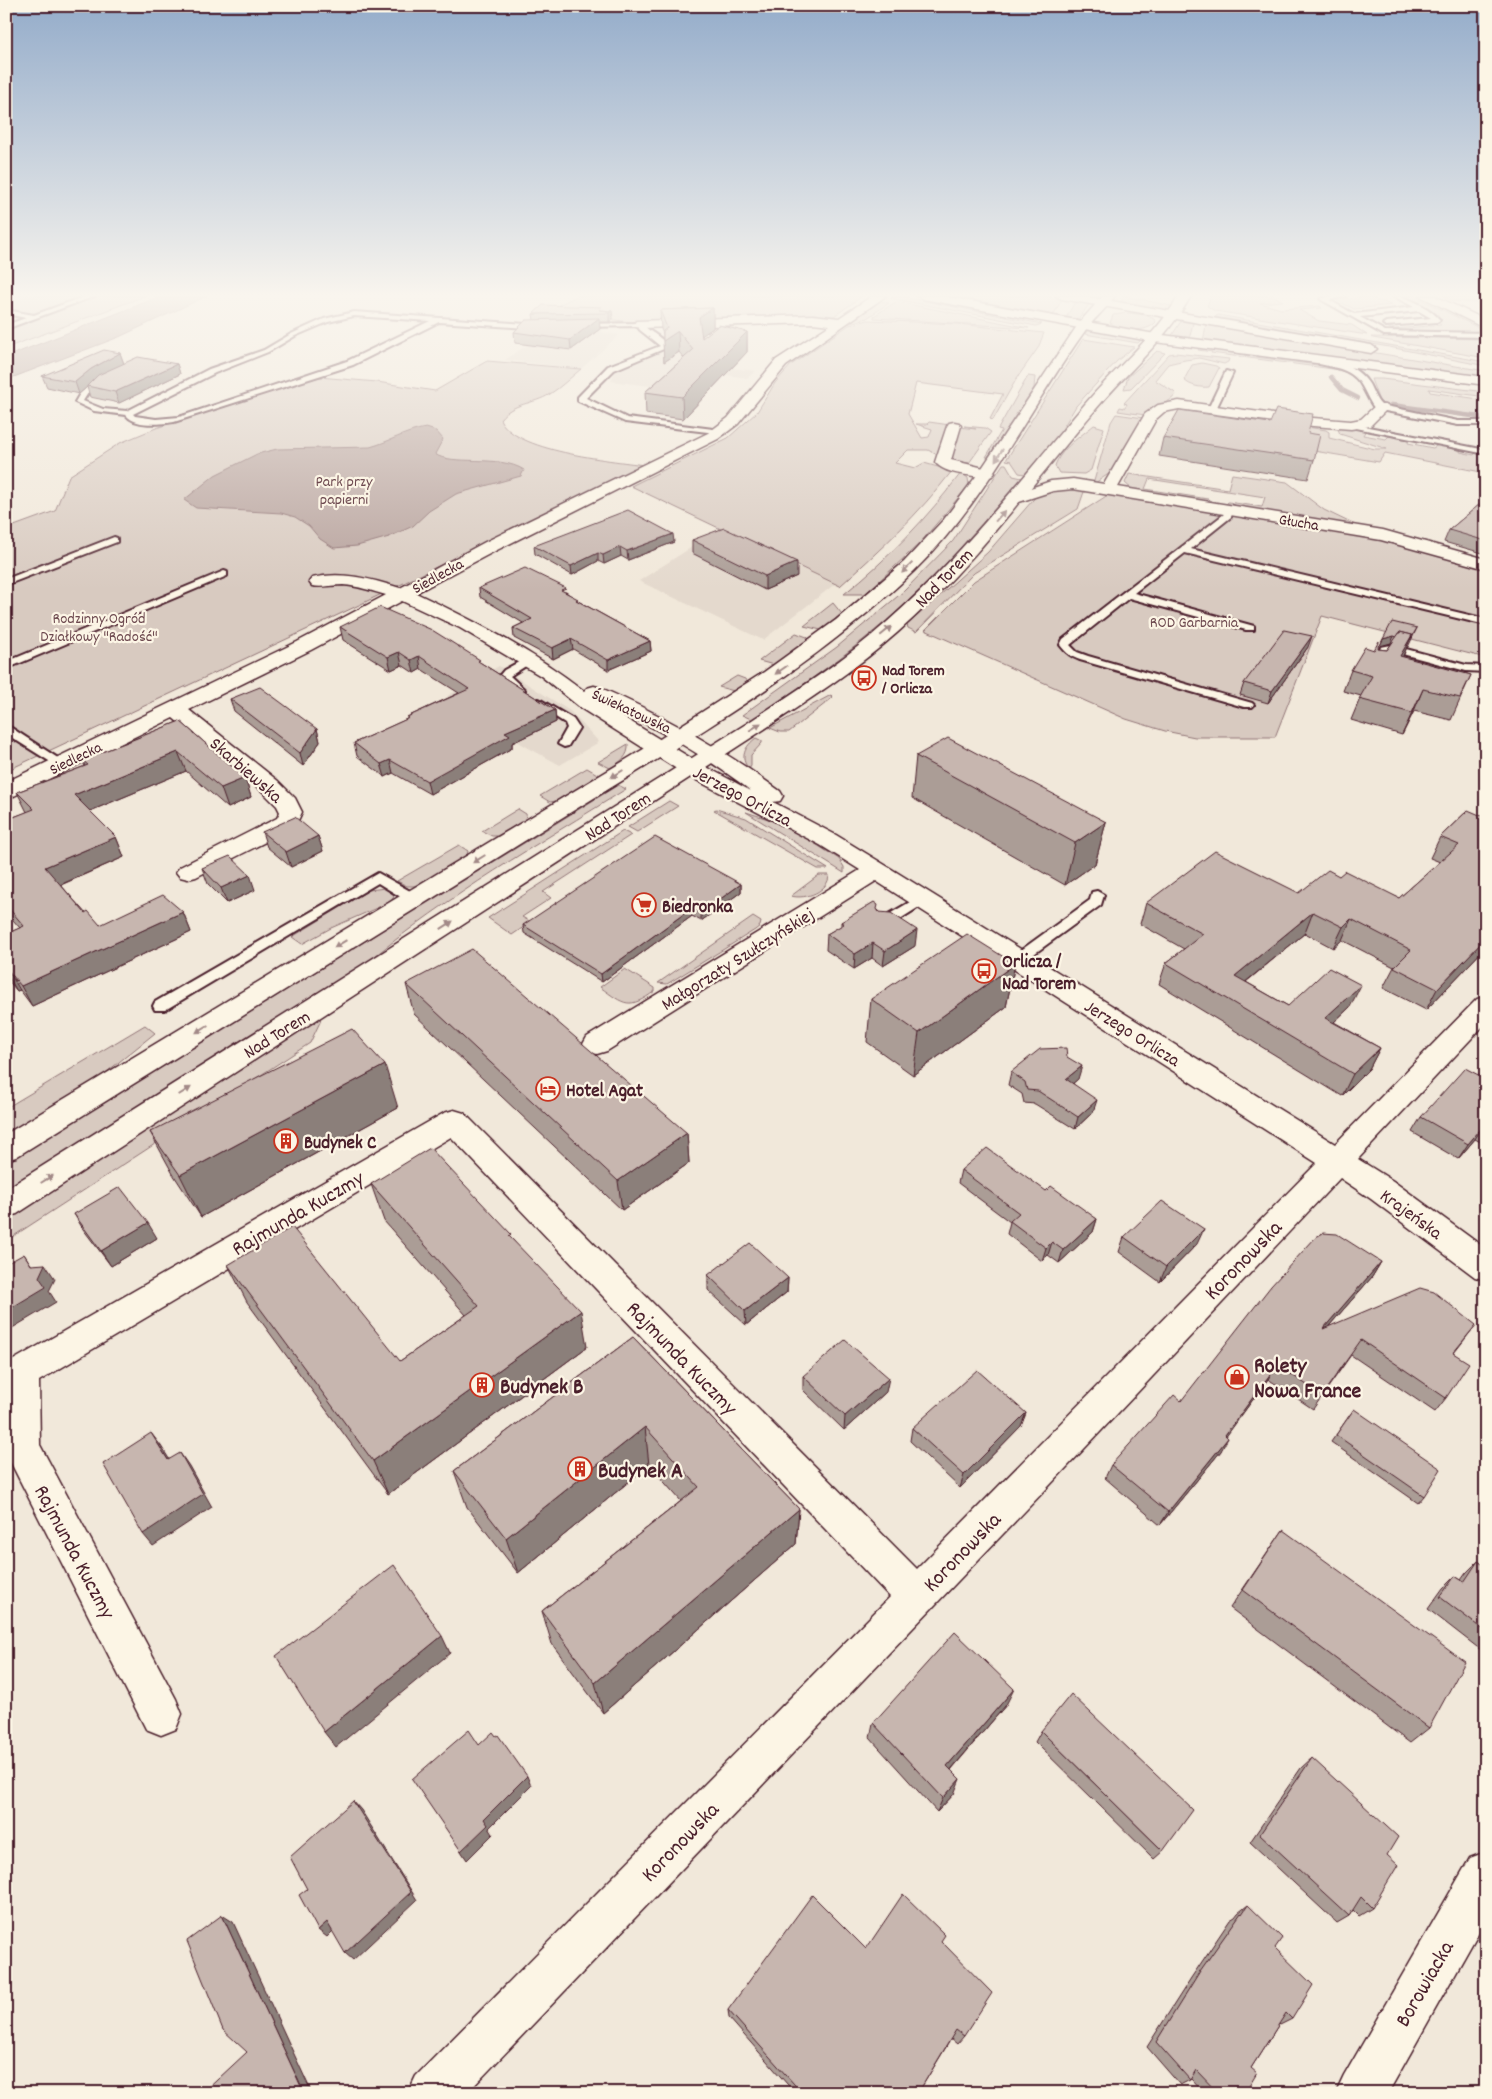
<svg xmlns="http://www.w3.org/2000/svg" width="1492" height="2099" font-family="Dekko,sans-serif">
	<rect width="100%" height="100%" fill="#f1e8da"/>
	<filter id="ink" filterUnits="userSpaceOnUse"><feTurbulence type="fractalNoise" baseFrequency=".02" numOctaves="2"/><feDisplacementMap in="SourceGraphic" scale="10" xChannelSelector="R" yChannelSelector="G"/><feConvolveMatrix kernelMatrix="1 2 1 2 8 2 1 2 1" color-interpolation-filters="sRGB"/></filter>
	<g filter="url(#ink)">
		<g fill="#e4d9cd">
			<path d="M593 326 605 328 601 332 619 335 581 369 505 360 545 333Z"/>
			<path d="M670 347 722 367 756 371 747 378 700 371 665 388 611 381 616 369Z"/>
			<path d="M720 529 835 584 763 640 639 581Z"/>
			<path d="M499 666 570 711 599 742 560 765 525 746 447 696Z"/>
		</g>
		<g fill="#d8cac0" stroke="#917476">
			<path d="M6 296H145L6 348Z"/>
			<path d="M577 296H863L834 316 629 322 548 310Z"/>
			<path d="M948 296H1045L1062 299 1053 316Z"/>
			<path d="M1124 296 1172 306 1169 311 1120 303Z"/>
			<path d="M1211 296H1274L1283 301 1260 303 1281 309 1320 306 1322 308 1299 310 1319 321 1352 325 1367 335 1215 311 1207 306Z"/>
			<path d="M1400 296H1414L1481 329 1475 332 1476 333 1397 332 1383 325H1387L1394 329 1441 325 1437 322 1442 319Z"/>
			<path d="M1443 296H1486V304L1453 301Z"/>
			<path d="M899 297 909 298 1042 324 1036 326 889 298Z"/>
			<path d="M1367 297 1392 305 1354 309 1336 300Z"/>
			<path d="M1076 300 1090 303 1078 320 1066 318Z"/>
			<path d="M881 301 889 303 867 318 847 324Z"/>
			<path d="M898 302 1029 328 874 318V316L894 303Z"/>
			<path d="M1129 313 1146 315 1154 319 1156 322C1146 334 1122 330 1110 323L1113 315Z"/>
			<path d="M1218 315 1486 362V366L1389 347 1215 317Z"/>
			<path d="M868 320 958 324 1044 333 1038 348 1017 378 993 420 990 419 1003 394 916 383 908 414 922 438 929 437 932 429 916 424H927L929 422 950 425 941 457 928 450H908L895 463 915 468 924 463 952 471C919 514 880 550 840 586L631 486 728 438 757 412 775 383 791 365 849 325Z"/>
			<path d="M1181 321 1193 323 1189 340 1171 337Z"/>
			<path d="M1206 325 1486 371V379L1203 342Z"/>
			<path d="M1088 330 1141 338 1142 339 1138 343 1085 334Z"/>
			<path d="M1371 337 1486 339V358L1373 338Z"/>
			<path d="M1083 339 1134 347 1117 361 1076 406 1058 436 1025 474 1019 473 1011 461 1006 460Z"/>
			<path d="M1200 347 1255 357 1333 367 1348 371 1211 353 1212 352 1198 350Z"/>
			<path d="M1157 351 1165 353 1131 388 1124 389 1128 377Z"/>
			<path d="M1175 353 1229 359 1228 362 1224 364 1199 358 1185 360 1168 364 1155 380 1174 392 1176 394C1170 405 1152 404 1145 415L1118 411 1120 407 1124 408 1127 404 1124 403 1169 354Z"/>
			<path d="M487 361 581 369C571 377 561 387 550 394 533 405 513 402 500 419 514 452 610 460 644 465L357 606 6 771V529L55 511 69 476 120 443 156 428 319 377 377 382 435 391Z"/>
			<path d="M1202 363 1216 366 1219 368 1209 387C1201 388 1190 386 1184 380L1192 365Z"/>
			<path d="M1028 376 1035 377 1034 388 988 457H986L1002 430 998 429Z"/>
			<path d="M1371 379H1382L1486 392V397L1429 389 1430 392 1486 400V418L1481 420 1480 415 1439 412 1390 403 1387 407 1379 401Z"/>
			<path d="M1116 414 1144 418 1113 471 1095 483 1094 481 1111 422Z"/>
			<path d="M1254 419 1326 430 1329 432V438L1375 449H1387L1340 434 1338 429 1310 425 1366 430 1363 435 1386 439 1389 436 1409 440 1408 443 1433 448 1438 445 1461 449 1460 452 1474 455 1476 452 1483 454 1486 451V473L1385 453 1379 462 1314 451 1249 430 1252 420Z"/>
			<path d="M1094 425 1104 428 1091 470 1084 474 1059 473 1055 466C1060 449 1081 436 1094 425Z"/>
			<path d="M964 426 985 428 991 432 969 463 946 460 958 427 976 429Z"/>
			<path d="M1003 464H1006L1013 476 1022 478C995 508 969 539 941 569 886 627 819 676 751 719L742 715 837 647 904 591 953 541Z"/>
			<path d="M961 473 968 478 969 485 920 543 865 594H844C888 559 927 518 961 473Z"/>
			<path d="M1129 474 1228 489 1232 474 1287 482 1324 510 1357 526 1225 505 1228 502 1262 507 1265 497 1149 479 1145 489 1208 499 1212 501 1211 503 1133 490 1125 483Z"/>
			<path d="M1052 488 1085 489 1078 509 974 573 916 632 908 628 907 625 988 552 1039 493Z"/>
			<path d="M1111 493 1377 536 1486 568V658L1322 616 1275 737H1195L1165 731 1126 719 925 630 974 581Z"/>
			<path d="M833 603 842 614 821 630 804 626Z"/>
			<path d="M796 633 807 637 809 639 774 665 759 661Z"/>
			<path d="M737 676 745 679 747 682 734 691 719 687Z"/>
			<path d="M831 695 833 697 831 699 789 732H780L770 728Z"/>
			<path d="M756 738 762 741V743L751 755V766L749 769C739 758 745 746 756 738Z"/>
			<path d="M628 744C629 757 620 762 610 768L598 762Z"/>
			<path d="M587 768 599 775 556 801 550 802 540 796Z"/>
			<path d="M618 785 626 789C538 844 449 895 369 961L6 1191V1163Z"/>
			<path d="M669 801 678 806 637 832 628 827Z"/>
			<path d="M518 809 526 814 527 819 497 836H492L482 831Z"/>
			<path d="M716 809 746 818 828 869H818L714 810Z"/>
			<path d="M746 812 784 824 839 859 844 867V873Z"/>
			<path d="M623 831 631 835 543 892 551 898 522 917 531 922 512 935 488 918Z"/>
			<path d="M459 845 468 851 467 855 416 886H407L397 881Z"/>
			<path d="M819 875H829C829 891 806 900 791 896Z"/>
			<path d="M385 888 394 895 392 900 388 903 331 928 302 944 292 937 369 890Z"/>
			<path d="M753 917 761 922 760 926 755 930 667 984 658 983Z"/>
			<path d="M625 969 655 988V991C629 1010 625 1005 600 987Z"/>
			<path d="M319 1018 321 1020 310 1043 6 1241V1219Z"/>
			<path d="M145 1025 155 1033 98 1079 6 1134V1108Z"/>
		</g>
		<g fill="#b6a19c" stroke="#8b6d6f">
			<path d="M161 296H207L119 337 6 380V357Z"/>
			<path d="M426 428 436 431 443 439 435 454C451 466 499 454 524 470L521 476 456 494 429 511 413 526 389 537 357 546 334 548 320 539 309 526 295 517 281 513 196 508 184 500 215 475 257 454 277 449 370 447C389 442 406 431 426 428Z"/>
		</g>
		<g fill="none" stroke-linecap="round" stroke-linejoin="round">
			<g stroke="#8b6d6f" stroke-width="4.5">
				<path d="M1331 377 1342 390 1358 398"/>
				<path d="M1392 405 1479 417"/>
			</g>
			<g stroke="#4a1f2b" stroke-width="4">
				<g id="lane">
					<path d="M86 296H95L6 329V325L26 318 6 314V310L34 315Z"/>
					<path d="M1331 296H1346L1329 300 1354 314 1414 307 1393 296C1408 296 1430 308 1440 320L1437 322 1386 326 1383 324 1386 322 1431 318 1419 311 1360 317 1385 331 1486 333V337L1384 335 1320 299Z"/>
					<path d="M354 312 540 325 543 327 540 329 439 322 353 365 174 422C160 424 135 427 126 415L94 411 75 402 82 390 104 377 108 379 107 381 88 393 83 401 103 409 127 411 209 369 264 350 291 334 324 319ZM354 316 430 321 347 361 179 417 156 419 135 416 133 414 215 373 268 352 295 336 328 322Z"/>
					<path d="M642 323C648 333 666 337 666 348L614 370 586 398 627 418 721 430 725 432 724 434 625 422 578 401V397L608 366 660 346 640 330 637 326 581 327 579 326V324Z"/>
					<path d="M1319 360C1338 359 1359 368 1369 384 1373 391 1375 399 1381 405L1458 421H1486V425H1458L1375 409C1370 403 1367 395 1363 388 1354 370 1338 368 1319 364Z"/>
					<path d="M1226 371 1233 373 1216 409 1209 411 1208 409Z"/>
					<path d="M1348 423 1481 449 1485 451 1481 453 1351 427H1348Z"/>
					<path d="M1230 506 1234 509 1231 517 1191 549 1486 619V625L1185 553 1134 593 1254 626V630H1246L1129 598 1070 645 1077 652 1088 656 1252 703 1254 705 1252 707H1244L1080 660C1071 657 1066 653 1060 645L1063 639 1224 514 1227 507Z"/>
					<path d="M114 537 117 538V542L6 585V579Z"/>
					<path d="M224 571 227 572V576L6 669V662Z"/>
					<path d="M1391 645 1466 665 1486 666V672L1466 671 1391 651 1380 668H1372L1371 666 1381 647Z"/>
					<path d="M528 657 532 658 533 660 532 662 510 676 525 690 524 692C514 694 502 685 499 676L504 670Z"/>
					<path d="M539 699 573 719 579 728 568 746 564 747 558 744 567 728 565 723 535 704 533 702 535 700Z"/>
					<path d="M6 726 10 727 67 764 65 766H57L6 734Z"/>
					<path d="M378 873 419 896 421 899 419 902H409L378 883 165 1010H155L153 1006 155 1002Z"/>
					<path d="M1097 891 1104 895 1101 905 1023 962H1013L1011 959 1013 956 1090 900 1092 892Z"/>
					<path d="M922 895 929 899 927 902 889 926H879L877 923 879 920Z"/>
				</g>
			</g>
			<g stroke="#4a1f2b" stroke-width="3">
				<g id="street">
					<path d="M872 296H886L786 366 738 424 718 439 497 550 416 593C475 621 533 651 584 691L587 688 594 686 601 688C665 716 724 750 780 791L783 796 780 801 773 802 836 835 885 865 1335 1144 1477 999 1486 997V1023L1358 1159 1393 1181 1486 1249V1280L1475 1277 1371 1199 1340 1178 1049 1486 467 2093H408L416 2076 890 1597 451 1137 39 1381 40 1445 176 1699 182 1714 176 1729 161 1735 146 1729 9 1459 6 1452V1370L10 1362 444 1113 454 1110 464 1113 917 1569 1317 1163 876 881 607 1051 597 1054 587 1051 583 1044 587 1037 860 870 820 845 683 773 582 709 541 676 460 628 402 601 311 650 189 710 278 781 295 798 302 812 295 827 196 877 188 879 180 877 176 872 180 867 277 818 280 812 277 806 262 791 173 718 14 796 6 798V782L297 642 386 595C372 591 358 586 343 585 333 585 322 588 312 586L309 582 312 578C342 571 371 579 400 588L485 542 708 433 728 418 776 360 830 325 813 323 640 328 636 327 634 324 636 321 813 315 839 318ZM595 700C650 724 703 754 751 791L699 763Z"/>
					<path d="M1179 401 1288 416 1351 421 1361 419 1376 405H1386L1388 408 1370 426 1351 429 1288 424 1179 409 1164 412 1156 419 1118 487 1383 530 1486 559V569L1381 540 1073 489 1053 491 1016 503 1010 501 1008 498 1010 495 1051 481 1073 479 1104 484 1145 414 1158 405Z"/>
					<path d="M954 422 959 423 961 426 951 460 992 470 995 473 992 476 987 478C972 475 945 475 935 462L947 426 949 423Z"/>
					<path d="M1486 1852V1919L1388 2093H1336L1344 2076 1470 1858Z"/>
				</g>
			</g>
			<g stroke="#4a1f2b" stroke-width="3">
				<g id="secondary">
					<path d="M1103 296H1115C1107 308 1096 317 1087 328 1028 409 987 500 914 571 805 676 669 751 542 830 367 939 191 1048 16 1157L6 1160V1134L652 744 764 672 836 620 904 562 945 518 980 471 1079 323Z"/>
					<path d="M1179 296H1191C1166 340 1128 371 1096 409 1032 484 973 566 898 632 855 670 807 701 760 732L17 1214 6 1217V1189L746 724C794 692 844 661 887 622 961 557 1021 479 1085 404 1116 367 1154 338 1179 296Z"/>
					<path d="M1420 296H1435L1486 320V329Z"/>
				</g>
			</g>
			<g stroke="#4a1f2b" stroke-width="3">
				<g id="primary">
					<path d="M917 296H942L1155 334 1486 377V385L1155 342 923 299Z"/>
					<path d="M1056 296H1082L1371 345 1377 349 1371 353 1062 299Z"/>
				</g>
			</g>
			<use href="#lane" fill="#fcf5e5" fill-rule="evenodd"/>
			<use href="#street" fill="#fcf5e5" fill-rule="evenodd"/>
			<use href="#secondary" fill="#fcf5e5" fill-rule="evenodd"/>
			<use href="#primary" fill="#fcf5e5" fill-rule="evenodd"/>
		</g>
		<g fill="#ab9d96" stroke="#4a1f2b">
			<path d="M713 308V328L702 335V338L747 332V352L683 419 646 414 645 392 684 358 679 352 664 362 663 334 661 329 660 310Z"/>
			<path d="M602 310 612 311 613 319 609 322H599L600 329 571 350 515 343 514 332 534 320 533 314Z"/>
			<path d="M120 353 124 364H177L180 374 119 403 90 397 87 387 79 394 47 387 42 376Z"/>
			<path d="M1308 433 1314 460 1308 479 1159 456 1163 438Z"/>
			<path d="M1486 499V554L1444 542 1449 530Z"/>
			<path d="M692 540 797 576 765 590 692 553Z"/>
			<path d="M674 542 628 560 621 556 604 564 598 561 572 575 535 554 534 546Z"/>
			<path d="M479 588 566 592 578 601 650 641 651 651 608 670 573 649 553 659 514 638 513 628 523 623 480 597Z"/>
			<path d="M340 627 481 663 555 710 556 722 512 743V748L430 794 393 773 385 777 357 756 354 743 407 719V717L459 693 421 669 414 673 402 665 391 670 343 640Z"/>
			<path d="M1417 628 1408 647H1407L1403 657 1471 675 1451 720 1414 711 1402 735 1351 720 1361 696 1343 691 1351 670 1378 649 1387 650 1392 643 1380 646 1383 639Z"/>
			<path d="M1308 647 1268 703 1240 695 1244 683Z"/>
			<path d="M230 699 317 729 320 742 303 766 234 711Z"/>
			<path d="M180 721 245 778 251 797 228 808 186 771 90 811 116 837 124 857 61 885 85 913 100 925 183 912 191 932 32 1006 20 990 17 991 6 978V934L20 928 6 912V820L27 812 17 792 85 766 82 760Z"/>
			<path d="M916 756 1106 822 1095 864 1065 885 912 798Z"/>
			<path d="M1468 810 1486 947 1426 1010 1383 988 1394 967 1342 940 1333 948 1305 933 1246 982 1288 1006 1350 1007 1334 1022 1380 1048 1369 1069 1342 1096 1159 984 1166 963 1184 949 1140 924 1146 903 1299 893 1339 876 1399 898 1440 862 1430 858 1440 837Z"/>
			<path d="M262 832 318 836 323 851 291 867 267 847Z"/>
			<path d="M202 868 255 890 227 903 208 884Z"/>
			<path d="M741 884V892L701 921 692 916 602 982 524 933 523 925Z"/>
			<path d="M878 910 915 946 883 966 872 958 854 969 826 950 827 934 841 926V922Z"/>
			<path d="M1015 964 1006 1007 913 1075 867 1042 871 999Z"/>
			<path d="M406 984 687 1133 689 1163 622 1210 414 1014Z"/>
			<path d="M1067 1057 1078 1079 1073 1083 1093 1112 1075 1129 1035 1104 1024 1103 1022 1094 1008 1085 1011 1072Z"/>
			<path d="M1486 1079V1145L1475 1139 1458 1159 1412 1132 1421 1117Z"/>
			<path d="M398 1108 201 1217 173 1174 150 1132Z"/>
			<path d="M961 1170 1046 1191 1097 1219 1093 1232 1059 1263 1048 1255 1042 1261 1007 1234 1010 1222 958 1183Z"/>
			<path d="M371 1184 513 1240 587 1347 388 1494 247 1302 228 1265 400 1361 466 1315 384 1221Z"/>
			<path d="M74 1214 157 1238 111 1266 83 1229Z"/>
			<path d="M1124 1237 1197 1244 1160 1282 1119 1252Z"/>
			<path d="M1381 1262 1372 1277 1329 1326 1476 1325 1454 1353 1446 1398 1435 1412 1351 1355 1313 1409 1268 1379 1226 1436 1221 1451 1160 1525 1105 1478 1111 1465 1181 1401Z"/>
			<path d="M708 1275 788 1278 787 1292 746 1325 708 1290Z"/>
			<path d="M633 1337 799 1509 796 1544 603 1713 552 1644 542 1611 681 1501 649 1465 518 1573 467 1507 454 1471Z"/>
			<path d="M803 1376 886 1392 844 1430 803 1390Z"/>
			<path d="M1354 1409 1424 1496 1418 1503 1331 1442Z"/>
			<path d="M1026 1413 1021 1426 960 1488 910 1441 912 1428Z"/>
			<path d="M1283 1530 1429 1728 1410 1743 1230 1608 1270 1549Z"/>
			<path d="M1478 1561 1486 1567V1654L1428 1609 1443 1588 1455 1576 1461 1580 1466 1573Z"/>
			<path d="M1006 1705 951 1770 954 1794 937 1812 870 1738 873 1723Z"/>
			<path d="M1041 1731 1163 1851 1154 1859 1035 1742Z"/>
			<path d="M1312 1758 1387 1855 1372 1908 1359 1916 1353 1910 1349 1916 1337 1923 1250 1842 1301 1768Z"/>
			<path d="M1248 1905 1275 1948 1292 2019 1280 2025 1279 2024 1251 2068 1245 2093H1204L1191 2079 1190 2080 1180 2085 1147 2047 1191 1978 1230 1920 1235 1917 1238 1913Z"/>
			<path d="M941 1941 964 2036 957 2044 951 2039 918 2093H795L729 2018 728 2010 866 1949Z"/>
			<path d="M1094 2087 1100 2093H1083Z"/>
		</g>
		<g fill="#8b7f7a" stroke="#4a1f2b">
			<path d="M713 308V328L700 337 699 317Z"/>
			<path d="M612 311 613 319 609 322V313Z"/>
			<path d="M599 318 600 329 571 350 570 340Z"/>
			<path d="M678 331 679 352 664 362 663 341Z"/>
			<path d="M747 332V352L683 419 682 397Z"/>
			<path d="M120 353 124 364 87 386V387L79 394 75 382 91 369Z"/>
			<path d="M177 364 180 374 119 403 115 392Z"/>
			<path d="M673 534 674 542 628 560 627 551Z"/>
			<path d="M620 547 621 556 604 564 603 555Z"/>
			<path d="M598 553V561L572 575 571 566Z"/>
			<path d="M797 562V576L765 590V576Z"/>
			<path d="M1412 635 1403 656 1392 678 1400 656Z"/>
			<path d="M1312 636 1308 647 1268 703 1272 691Z"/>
			<path d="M1394 636 1391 643 1380 646 1383 639Z"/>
			<path d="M571 639 573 649 553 659 552 648Z"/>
			<path d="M650 641 651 651 608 670V660Z"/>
			<path d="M399 652 402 665 391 670 388 657Z"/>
			<path d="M419 656 421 669 414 673 411 660Z"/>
			<path d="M1423 689 1414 711 1402 735 1412 713Z"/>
			<path d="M555 710 556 722 512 743V748L430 794 427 781 505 732Z"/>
			<path d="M317 729 320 742 303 766 300 753Z"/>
			<path d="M178 752 186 771 83 814 74 795Z"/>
			<path d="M390 760 393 773 385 777 381 764Z"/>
			<path d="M245 778 251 797 228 808 221 788Z"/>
			<path d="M1106 822 1095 864 1065 885 1075 843Z"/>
			<path d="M318 836 323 851 291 867 286 852Z"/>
			<path d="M116 837 124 857 55 887 45 867Z"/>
			<path d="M250 875 255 890 227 903 221 888Z"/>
			<path d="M741 884V892L701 921V913Z"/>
			<path d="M692 908V916L602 982 601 974Z"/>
			<path d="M183 912 191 932 32 1006 21 986Z"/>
			<path d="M1313 912 1305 933 1227 997 1235 976Z"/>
			<path d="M1351 919 1342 940 1333 948 1343 927Z"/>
			<path d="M917 930 915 946 883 966 885 951Z"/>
			<path d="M1486 938V947L1426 1010 1437 989Z"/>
			<path d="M873 943 872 958 854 969 855 954Z"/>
			<path d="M1015 964 1006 1007 913 1075 919 1033Z"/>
			<path d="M8 970 20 990 17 991 6 973V971Z"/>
			<path d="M1361 985 1350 1007 1316 1039 1325 1018Z"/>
			<path d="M1380 1048 1369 1069 1342 1096 1353 1074Z"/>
			<path d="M385 1065 398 1108 201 1217 180 1175Z"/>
			<path d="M1082 1066 1078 1079 1063 1092 1066 1079Z"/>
			<path d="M1097 1100 1093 1112 1075 1129 1078 1117Z"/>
			<path d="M1485 1124 1475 1139 1458 1159 1468 1144Z"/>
			<path d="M687 1133 689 1163 622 1210 618 1181Z"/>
			<path d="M1097 1219 1093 1232 1059 1263 1063 1250Z"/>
			<path d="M148 1223 157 1238 111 1266 101 1251Z"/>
			<path d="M1204 1229 1197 1244 1160 1282 1166 1267Z"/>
			<path d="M1052 1242 1048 1255 1042 1261 1046 1248Z"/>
			<path d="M24 1254 34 1269 45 1264 55 1279 49 1291 56 1302 9 1330 6 1327V1311Z"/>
			<path d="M1381 1262 1372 1277 1314 1343 1323 1329Z"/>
			<path d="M788 1278 787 1292 746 1325 745 1311Z"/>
			<path d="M581 1311 587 1347 388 1494 373 1461Z"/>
			<path d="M1277 1365 1268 1379 1217 1449 1225 1435Z"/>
			<path d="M889 1378 886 1392 844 1430 845 1416Z"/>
			<path d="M1026 1413 1021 1426 960 1488 964 1475Z"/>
			<path d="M645 1427 649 1465 518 1573 506 1538Z"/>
			<path d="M151 1433 161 1446 178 1473 168 1460Z"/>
			<path d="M1228 1438 1221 1451 1160 1525 1168 1512Z"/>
			<path d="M180 1453 189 1466 212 1507 153 1546 143 1534Z"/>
			<path d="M799 1509 796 1544 603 1713 595 1683Z"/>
			<path d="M442 1636 450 1653 336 1747 324 1732Z"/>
			<path d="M1014 1689 1006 1705 941 1781 947 1766Z"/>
			<path d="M527 1776 531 1786 489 1828 493 1834 467 1860 461 1851 484 1819Z"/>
			<path d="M960 1779 954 1794 937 1812 943 1798Z"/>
			<path d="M353 1801 361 1810 417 1900 353 1960 345 1953Z"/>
			<path d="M222 1915 233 1922 312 2093H304Z"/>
			<path d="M327 1922 335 1929 327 1937 318 1930Z"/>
		</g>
		<g fill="#c7b6af" stroke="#4a1f2b">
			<path d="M543 305 602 307 599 310 612 311 609 313 533 314Z"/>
			<path d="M713 308 699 317 702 338 719 325 747 332 682 397 645 392 693 350 678 331 663 341V331L667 328 660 310Z"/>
			<path d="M599 318 570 340 514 332 526 320Z"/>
			<path d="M104 350 120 353 91 369 75 382 42 376Z"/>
			<path d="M138 357 177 364 115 392 87 386 98 375Z"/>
			<path d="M1276 409 1313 414 1308 433 1320 435 1314 460 1163 438 1179 410 1270 423Z"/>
			<path d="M1486 499V541L1449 530Z"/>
			<path d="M628 510 673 534 627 551 620 547 603 555 598 553 571 566 534 546Z"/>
			<path d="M724 528 797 562 765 576 692 540Z"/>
			<path d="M525 568 566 588 561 590 578 599 576 600 650 641 608 660 571 639 552 648 513 628 532 619 479 588Z"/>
			<path d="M380 607 432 630 480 660 478 661 555 710 505 732 510 735 427 781 390 760 381 764 354 743 409 718 407 717 469 689 419 656 411 660 399 652 388 657 340 627Z"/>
			<path d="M1392 622 1417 628 1410 640 1412 635 1400 632 1397 637 1394 636 1383 639Z"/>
			<path d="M1284 630 1312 636 1272 691 1244 683Z"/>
			<path d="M1400 632 1412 635 1400 656 1471 675 1460 698 1423 689 1412 713 1359 699 1372 676 1351 670 1365 647 1374 650 1379 641 1378 649 1387 650Z"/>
			<path d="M260 687 317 729 300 753 230 699Z"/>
			<path d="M180 721 245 778 221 788 178 752 74 795 116 837 45 867 85 913 88 911 100 925 163 895 183 912 21 986 8 970 6 971V934L24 926 6 905V820L34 809 17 792 88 765 82 760Z"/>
			<path d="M948 738 1106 822 1075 843 916 756Z"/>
			<path d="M1468 810 1482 816 1486 812V938L1437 989 1394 967 1411 950 1351 919 1343 927 1313 912 1235 976 1288 1006 1329 968 1361 985 1325 1018 1380 1048 1353 1074 1166 963 1203 934 1146 903 1215 851 1299 893 1328 870 1339 876 1345 871 1399 898 1459 845 1440 837Z"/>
			<path d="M295 817 318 836 286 852 262 832Z"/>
			<path d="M655 837 741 884 701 913 692 908 601 974 523 925Z"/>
			<path d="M230 856 250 875 221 888 202 868Z"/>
			<path d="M874 902 878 905 877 909 879 912 891 913 917 930 885 951 873 943 855 954 827 934 844 924 841 922Z"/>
			<path d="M967 934 1015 964 919 1033 871 999Z"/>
			<path d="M472 949 687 1133 618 1181 406 984Z"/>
			<path d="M352 1029 385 1065 180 1175 150 1132Z"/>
			<path d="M1066 1048 1067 1057 1082 1066 1066 1079 1097 1100 1078 1117 1038 1091 1027 1090 1025 1082 1011 1072 1040 1049Z"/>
			<path d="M1465 1068 1486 1079V1125L1485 1124 1468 1144 1421 1117Z"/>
			<path d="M430 1148 511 1234 509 1236 581 1311 373 1461 228 1265 292 1227 400 1361 479 1306 371 1184Z"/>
			<path d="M987 1148 1046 1191 1051 1186 1097 1219 1063 1250 1052 1242 1046 1248 1010 1221 1019 1213 961 1170Z"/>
			<path d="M120 1187 148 1223 101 1251 74 1214Z"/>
			<path d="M1162 1201 1204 1229 1166 1267 1124 1237Z"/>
			<path d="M1323 1233 1337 1234 1381 1262 1323 1329 1420 1288 1434 1292 1476 1325 1453 1353 1469 1363 1446 1398 1361 1340 1322 1395 1277 1365 1225 1435 1228 1438 1168 1512 1111 1465 1174 1395 1181 1401 1271 1286 1316 1237Z"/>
			<path d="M750 1243 788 1278 745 1311 708 1275Z"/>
			<path d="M24 1254 31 1265 45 1264 39 1277 46 1287 6 1311V1264Z"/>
			<path d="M633 1337 799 1509 595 1683 542 1611 699 1487 645 1427 506 1538 454 1471Z"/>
			<path d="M845 1340 889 1378 845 1416 803 1376Z"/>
			<path d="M977 1370 1026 1413 964 1475 912 1428Z"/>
			<path d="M1354 1409 1441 1469 1424 1496 1336 1435Z"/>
			<path d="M151 1433 168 1460 180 1453 203 1494 143 1534 103 1464Z"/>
			<path d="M1283 1530 1465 1662 1429 1728 1243 1590Z"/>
			<path d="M1478 1561 1486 1567V1632L1440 1597 1455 1576 1464 1582Z"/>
			<path d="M394 1565 442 1636 324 1732 276 1656Z"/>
			<path d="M955 1632 1014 1689 947 1766 960 1779 943 1798 873 1723Z"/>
			<path d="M1071 1694 1193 1810 1163 1851 1041 1731Z"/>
			<path d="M469 1730 479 1745 493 1732 496 1736 498 1735 527 1776 484 1819 488 1825 461 1851 412 1779Z"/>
			<path d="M1312 1758 1398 1837 1387 1855 1398 1865 1372 1908 1361 1897 1349 1916 1260 1834Z"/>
			<path d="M353 1801 411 1892 345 1953 327 1922 318 1930 299 1895 307 1889 290 1857Z"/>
			<path d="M903 1894 945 1935 941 1941 992 1993 964 2036 956 2030 918 2093H802L728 2010 812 1895 866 1949Z"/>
			<path d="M1248 1905 1282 1938 1275 1948 1313 1985 1292 2019 1286 2013 1251 2068 1257 2073 1245 2093H1218L1196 2070 1190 2080 1156 2042 1200 1971 1241 1913 1242 1914Z"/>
			<path d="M222 1915 304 2093H203L247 2052 223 2030 187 1941Z"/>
			<path d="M1094 2087 1100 2093H1090Z"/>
			<path d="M642 2088 645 2093H638Z"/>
		</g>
		<defs><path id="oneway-solid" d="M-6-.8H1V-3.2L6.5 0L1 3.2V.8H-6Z" transform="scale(1.25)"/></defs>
		<g fill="#a38a88">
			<use href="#oneway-solid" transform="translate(999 455) rotate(123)"/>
			<use href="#oneway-solid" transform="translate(1000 516) rotate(-49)"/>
			<use href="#oneway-solid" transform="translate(907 568) rotate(136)"/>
			<use href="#oneway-solid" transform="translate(886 631) rotate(-40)"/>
			<use href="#oneway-solid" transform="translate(781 670) rotate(145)"/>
			<use href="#oneway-solid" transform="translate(755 727) rotate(-33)"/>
			<use href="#oneway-solid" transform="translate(617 774) rotate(148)"/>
			<use href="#oneway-solid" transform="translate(479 859) rotate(148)"/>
			<use href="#oneway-solid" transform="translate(447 925) rotate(-33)"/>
			<use href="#oneway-solid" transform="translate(340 944) rotate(149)"/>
			<use href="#oneway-solid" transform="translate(202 1029) rotate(148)"/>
			<use href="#oneway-solid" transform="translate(185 1091) rotate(-32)"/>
			<use href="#oneway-solid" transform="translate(47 1179) rotate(-32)"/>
		</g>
	</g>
	<linearGradient id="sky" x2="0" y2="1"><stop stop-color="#94acca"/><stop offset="0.5" stop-color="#f9f5ee"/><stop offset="1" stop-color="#f9f5ee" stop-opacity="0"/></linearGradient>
	<rect width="1492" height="590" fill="url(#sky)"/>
	<defs>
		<g id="bus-ring" transform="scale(1.25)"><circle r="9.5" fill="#fcf5e5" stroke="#c8321e" stroke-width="1.5"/><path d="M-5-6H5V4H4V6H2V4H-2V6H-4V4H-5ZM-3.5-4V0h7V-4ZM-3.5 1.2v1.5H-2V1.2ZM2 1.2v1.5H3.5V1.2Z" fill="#c8321e"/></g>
		<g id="supermarket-ring" transform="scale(1.25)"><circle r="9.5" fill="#fcf5e5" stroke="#c8321e" stroke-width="1.5"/><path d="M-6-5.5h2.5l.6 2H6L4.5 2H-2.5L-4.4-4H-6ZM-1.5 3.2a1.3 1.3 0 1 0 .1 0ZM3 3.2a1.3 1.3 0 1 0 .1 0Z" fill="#c8321e"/></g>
		<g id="hotel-ring" transform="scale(1.25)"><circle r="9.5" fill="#fcf5e5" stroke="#c8321e" stroke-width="1.5"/><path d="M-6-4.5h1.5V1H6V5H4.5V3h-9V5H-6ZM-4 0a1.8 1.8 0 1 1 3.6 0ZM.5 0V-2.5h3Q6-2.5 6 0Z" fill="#c8321e"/></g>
		<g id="building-ring" transform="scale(1.25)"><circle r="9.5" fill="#fcf5e5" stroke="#c8321e" stroke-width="1.5"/><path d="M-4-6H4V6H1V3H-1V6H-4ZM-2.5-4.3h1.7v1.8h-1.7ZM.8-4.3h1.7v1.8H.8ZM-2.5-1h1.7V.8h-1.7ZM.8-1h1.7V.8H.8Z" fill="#c8321e"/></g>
		<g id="shop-ring" transform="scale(1.25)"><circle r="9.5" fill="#fcf5e5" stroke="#c8321e" stroke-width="1.5"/><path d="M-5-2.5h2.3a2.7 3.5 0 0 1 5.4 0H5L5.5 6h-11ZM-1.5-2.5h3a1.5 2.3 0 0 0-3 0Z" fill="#c8321e"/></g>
	</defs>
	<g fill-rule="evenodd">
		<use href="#bus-ring" x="864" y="678"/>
		<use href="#supermarket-ring" x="644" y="905"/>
		<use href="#bus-ring" x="984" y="971"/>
		<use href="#hotel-ring" x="548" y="1089"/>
		<use href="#building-ring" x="286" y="1141"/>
		<use href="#shop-ring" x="1237" y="1377"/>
		<use href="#building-ring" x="482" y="1385"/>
		<use href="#building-ring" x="580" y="1469"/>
	</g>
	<g text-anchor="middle" stroke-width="4.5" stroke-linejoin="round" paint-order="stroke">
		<g font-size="16" fill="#6e4a50" stroke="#fcf5e5">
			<text x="344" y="486">Park przy<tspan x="344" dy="18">papierni</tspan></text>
			<text x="99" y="623">Rodzinny Ogród<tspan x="99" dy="18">Działkowy "Radość"</tspan></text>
			<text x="1194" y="627">ROD Garbarnia</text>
		</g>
		<g font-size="16" fill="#4a1f2b" stroke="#fcf5e5">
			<text transform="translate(1299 521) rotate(9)" y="6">Głucha</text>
			<text transform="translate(437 575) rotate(-29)" y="6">Siedlecka</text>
			<text transform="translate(632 710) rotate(25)" y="6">Świekatowska</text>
			<text transform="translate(75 757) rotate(-26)" y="6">Siedlecka</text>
		</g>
		<g font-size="16" font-weight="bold" fill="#4a1f2b" stroke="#fcf5e5" text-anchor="start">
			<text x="882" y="675">Nad Torem<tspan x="882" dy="18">/ Orlicza</tspan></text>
		</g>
		<g font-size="19" fill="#4a1f2b" stroke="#fcf5e5">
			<text transform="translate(943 577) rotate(-46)" y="7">Nad Torem</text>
			<text transform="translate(247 769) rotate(41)" y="7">Skarbiewska</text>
			<text transform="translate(743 795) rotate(28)" y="7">Jerzego Orlicza</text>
			<text transform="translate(617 815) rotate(-33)" y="7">Nad Torem</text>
			<text transform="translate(737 958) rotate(-32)" y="7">Małgorzaty Szułczyńskiej</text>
			<text transform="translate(1133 1032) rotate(32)" y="7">Jerzego Orlicza</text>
			<text transform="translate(276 1033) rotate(-32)" y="7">Nad Torem</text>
			<text transform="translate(1412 1213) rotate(36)" y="7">Krajeńska</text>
		</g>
		<g font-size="19" font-weight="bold" fill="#4a1f2b" stroke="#fcf5e5" text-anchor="start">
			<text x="662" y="912">Biedronka</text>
			<text x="1002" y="967">Orlicza /<tspan x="1002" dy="22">Nad Torem</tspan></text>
			<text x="566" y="1096">Hotel Agat</text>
			<text x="304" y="1148">Budynek C</text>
		</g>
		<g font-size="22" fill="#4a1f2b" stroke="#fcf5e5">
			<text transform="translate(297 1212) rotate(-30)" y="8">Rajmunda Kuczmy</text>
			<text transform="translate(1242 1259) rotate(-46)" y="8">Koronowska</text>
			<text transform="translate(683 1357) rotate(46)" y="8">Rajmunda Kuczmy</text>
			<text transform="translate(76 1551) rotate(62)" y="8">Rajmunda Kuczmy</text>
			<text transform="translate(961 1551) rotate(-46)" y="8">Koronowska</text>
			<text transform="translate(679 1841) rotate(-46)" y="8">Koronowska</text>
			<text transform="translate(1423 1983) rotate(-60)" y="8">Borowiacka</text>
		</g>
		<g font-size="22" font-weight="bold" fill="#4a1f2b" stroke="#fcf5e5" text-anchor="start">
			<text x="1254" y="1372">Rolety<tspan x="1254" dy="25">Nowa France</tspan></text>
			<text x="500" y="1393">Budynek B</text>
			<text x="598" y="1477">Budynek A</text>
		</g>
	</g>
	<rect width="1492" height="2099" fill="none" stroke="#fcf5e5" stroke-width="25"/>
	<rect x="12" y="12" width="1467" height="2074" fill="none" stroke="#4a1f2b" stroke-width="2" filter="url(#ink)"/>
</svg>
